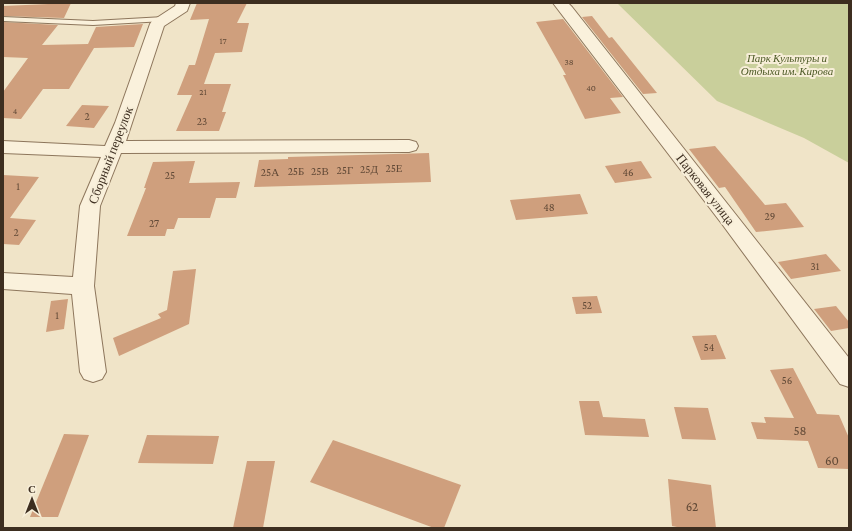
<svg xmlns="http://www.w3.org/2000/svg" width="852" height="531" font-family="'Crimson Pro',serif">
	<rect width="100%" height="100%" fill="#f0e4c8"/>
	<path fill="#c9cf9b" d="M617 3H849V163L804 138 717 101Z"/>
	<g fill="#cf9f7d">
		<path d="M71 3 64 18 3 16V6Z"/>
		<path d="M197 3H247L237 23H249L242 52 215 53 204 84H231L222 112H226L219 131H176L192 95H177L189 65H195L209 19 190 20Z"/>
		<path d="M592 16 609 38 612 37 657 93 643 94 582 17Z"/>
		<path d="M563 19 623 97 610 98 621 113 585 119 563 75H566L536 22Z"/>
		<path d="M3 22 58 25 42 45 88 44 96 27 143 24 134 47 94 48 69 89H43L21 119 3 118V92L28 58 3 57Z"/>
		<path d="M82 105 109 106 94 128 66 126Z"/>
		<path d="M715 146 765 205 786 203 804 227 756 232 725 187 719 188 689 149Z"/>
		<path d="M429 153 431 182 254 187 259 160 288 159V157Z"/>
		<path d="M195 161 189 183 240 182 236 198H216L210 218H178L174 229H167L165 236H127L146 188H144L153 162Z"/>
		<path d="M641 161 652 178 615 183 605 166Z"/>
		<path d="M3 175 39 177 10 218 36 220 19 245 3 244Z"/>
		<path d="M580 194 588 214 516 220 510 200Z"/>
		<path d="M826 254 841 271 791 279 778 262Z"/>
		<path d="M196 269 189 324 119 356 113 338 161 318 158 314 167 310 173 271Z"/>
		<path d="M597 296 602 313 576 314 572 297Z"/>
		<path d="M68 299 64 329 46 332 51 301Z"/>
		<path d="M836 306 849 322V328L831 331 814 309Z"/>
		<path d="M716 335 726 359 701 360 692 336Z"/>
		<path d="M793 368 817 414 839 415 849 438V469L818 468 808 441 757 439 751 422 766 423 764 417 794 418 770 370Z"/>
		<path d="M579 401H599L603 417 645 419 649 437 585 435Z"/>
		<path d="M674 407 708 408 716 440 682 439Z"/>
		<path d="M64 434 89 435 58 517H30Z"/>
		<path d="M147 435 219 436 213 464 138 463Z"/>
		<path d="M333 440 461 485 444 528H434L310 482Z"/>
		<path d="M247 461H275L263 528H233Z"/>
		<path d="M668 479 711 485 716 528H682L672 526Z"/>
	</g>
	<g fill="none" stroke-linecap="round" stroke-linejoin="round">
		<g stroke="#8d765c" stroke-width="2">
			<path id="service" d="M3 17 93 21 164 17 168 19 164 21 93 25 3 21Z"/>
		</g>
		<g stroke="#8d765c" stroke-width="2">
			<g id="minor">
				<path d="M176 3H190L187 11 164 26 126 141 409 140 416 142 418 146 416 150 409 152 121 153 100 206 94 286 106 372 102 379 93 382 84 379 80 372 72 294 3 289V273L73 277 80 206 101 157 3 153V141L105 146 115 123 150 24 152 21 175 6Z"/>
				<path d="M553 3H568L572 7 849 358V387L840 384 722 224Z"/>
			</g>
		</g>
		<use href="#service" fill="#faf1dc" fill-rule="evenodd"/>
		<use href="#minor" fill="#faf1dc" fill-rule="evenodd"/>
	</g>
	<g text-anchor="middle" stroke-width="4" stroke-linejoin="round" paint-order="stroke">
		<g font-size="9" fill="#624a37">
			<text x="223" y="44">17</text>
			<text x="569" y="65">38</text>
			<text x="591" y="91">40</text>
			<text x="203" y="95">21</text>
			<text x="15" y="114">4</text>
		</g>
		<g font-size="11" font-style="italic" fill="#4d5a26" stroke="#f7eed8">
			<text x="787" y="62">Парк Культуры и<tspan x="787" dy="13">Отдыха им. Кирова</tspan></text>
		</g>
		<g font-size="11" fill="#624a37">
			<text x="87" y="120">2</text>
			<text x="202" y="125">23</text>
			<text x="394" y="172">25Е</text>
			<text x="369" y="173">25Д</text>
			<text x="345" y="174">25Г</text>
			<text x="296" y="175">25Б</text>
			<text x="320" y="175">25В</text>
			<text x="270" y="176">25А</text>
			<text x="628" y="176">46</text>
			<text x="170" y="179">25</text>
			<text x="18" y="190">1</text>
			<text x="549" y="211">48</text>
			<text x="770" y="220">29</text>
			<text x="154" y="227">27</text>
			<text x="16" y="236">2</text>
			<text x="815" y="270">31</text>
			<text x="587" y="309">52</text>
			<text x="57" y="319">1</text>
			<text x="709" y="351">54</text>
			<text x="787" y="384">56</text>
		</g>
		<g font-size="13" fill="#3d2e20" stroke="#f7eed8">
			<text transform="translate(110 155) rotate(-69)" y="5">Сборный переулок</text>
			<text transform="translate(706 189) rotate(52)" y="5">Парковая улица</text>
		</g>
		<g font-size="13" fill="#624a37">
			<text x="800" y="435">58</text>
			<text x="832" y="465">60</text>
			<text x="692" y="511">62</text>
		</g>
	</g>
	<rect width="852" height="531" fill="none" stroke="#3d2e20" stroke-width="8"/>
	<g transform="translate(32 499)" stroke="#f7eed8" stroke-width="3" paint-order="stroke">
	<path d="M0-3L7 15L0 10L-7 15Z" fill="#3d2e20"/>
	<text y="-6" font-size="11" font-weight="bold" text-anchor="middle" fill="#3d2e20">С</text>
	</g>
</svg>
